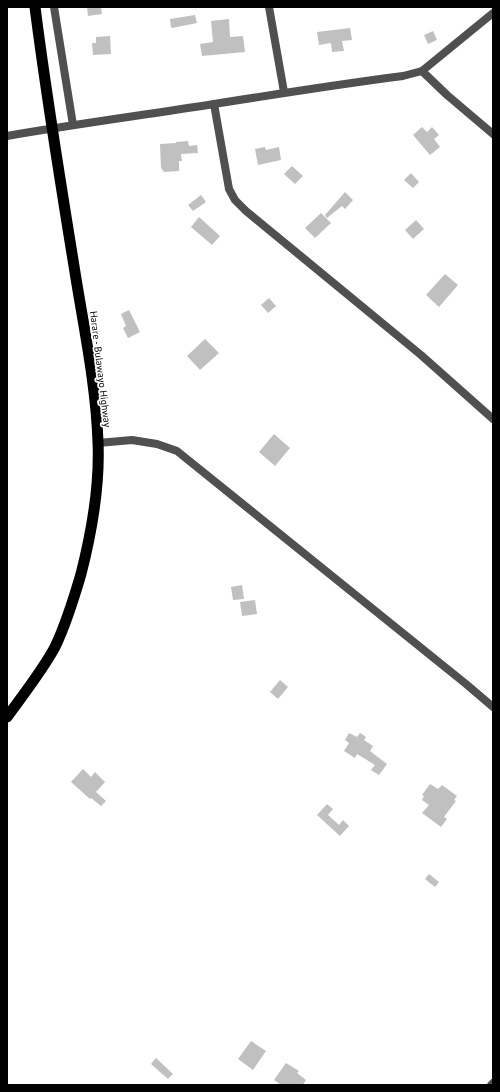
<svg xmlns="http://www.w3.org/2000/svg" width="500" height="1092" font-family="'PT Sans',sans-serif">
	<rect width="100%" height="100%" fill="#fff"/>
	<g fill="#c0c0c0">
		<path d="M87 7H101L102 14 88 16Z"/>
		<path d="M195 15 197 23 172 28 171 27 170 19Z"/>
		<path d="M229 19 230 37 243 36 245 52 202 56 200 44 213 42 211 21Z"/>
		<path d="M350 28 352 40 342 41 344 51 332 52 331 43 319 45 317 32Z"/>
		<path d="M433 31 437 40 428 44 424 35Z"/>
		<path d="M110 36 111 54 93 55 92 43H96V37Z"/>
		<path d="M422 127 427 132 432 127 439 135 434 139 440 147 430 155 413 135Z"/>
		<path d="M188 141 189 146 197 145 198 153 181 154 182 161H179V171L164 172 161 168 160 144 176 143V142Z"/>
		<path d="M265 147 266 150 279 147 281 160 258 165 255 149Z"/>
		<path d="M292 166 303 176 295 184 284 174Z"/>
		<path d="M411 173 419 182 413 188 404 180Z"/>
		<path d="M345 192 353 200 345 209 342 206 327 218 325 215Z"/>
		<path d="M201 195 206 202 193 211 188 205Z"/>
		<path d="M321 213 331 223 315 238 305 228Z"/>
		<path d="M199 217 220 236 212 245 191 227Z"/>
		<path d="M416 220 424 229 413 239 405 230Z"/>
		<path d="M445 274 458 285 439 307 426 295Z"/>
		<path d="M269 298 276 306 268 313 261 305Z"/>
		<path d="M129 310 140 332 128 338 123 328 126 326 121 314Z"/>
		<path d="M205 339 219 353 200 370 187 356Z"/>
		<path d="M274 434 290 448 275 466 259 452Z"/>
		<path d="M242 585 244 599 233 600 231 587Z"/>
		<path d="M255 600 257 614 242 616 240 602Z"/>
		<path d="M280 680 288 687 278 699 270 692Z"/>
		<path d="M349 733 357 737 360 733 366 737 364 740 373 746 370 751 387 764 379 775 371 770 375 765 357 754 355 758 344 751 349 743 345 740Z"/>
		<path d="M83 769 91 777 95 772 105 782 96 792 106 801 101 806 91 798 90 799 71 782Z"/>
		<path d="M430 784 438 789 442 785 457 796 454 800 456 801 444 817 447 819 441 827 422 813 429 805 422 800 424 796 422 795Z"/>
		<path d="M327 804 333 809 328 815 339 825 343 820 349 826 340 836 317 815Z"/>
		<path d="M429 874 439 882 435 887 425 879Z"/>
		<path d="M251 1041 266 1051 253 1070 238 1059Z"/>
		<path d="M156 1058 173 1074 168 1079 151 1064Z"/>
		<path d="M286 1063 299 1071 297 1073 306 1080 303 1085H281L274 1080Z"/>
	</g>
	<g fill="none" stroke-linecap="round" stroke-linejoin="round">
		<g stroke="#505050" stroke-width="8">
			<path d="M54 7 73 125"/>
			<path d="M269 7 284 92"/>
			<path d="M422 71 447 95 493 134"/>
			<path d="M214 104 229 189 235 200 246 211 421 355 493 419"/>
			<path d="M7 136C76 124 145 115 214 104 277 94 340 84 403 76L422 71 493 13"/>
			<path d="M98 443 132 440 157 444 177 451 466 684 493 707"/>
			<path d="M491 1085 493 1083"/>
		</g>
		<path stroke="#000" stroke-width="11" d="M7 717C23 695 42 671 55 647 66 624 74 598 81 574 92 531 100 487 98 442 96 383 83 324 74 266 60 180 46 94 35 7"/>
	</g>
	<g text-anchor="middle" stroke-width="3.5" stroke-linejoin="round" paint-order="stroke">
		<g font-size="10" fill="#000" stroke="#fff">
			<text transform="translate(101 369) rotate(83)" y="4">Harare - Bulawayo Highway</text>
		</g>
	</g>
	<rect width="500" height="1092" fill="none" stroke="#000000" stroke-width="16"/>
</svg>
